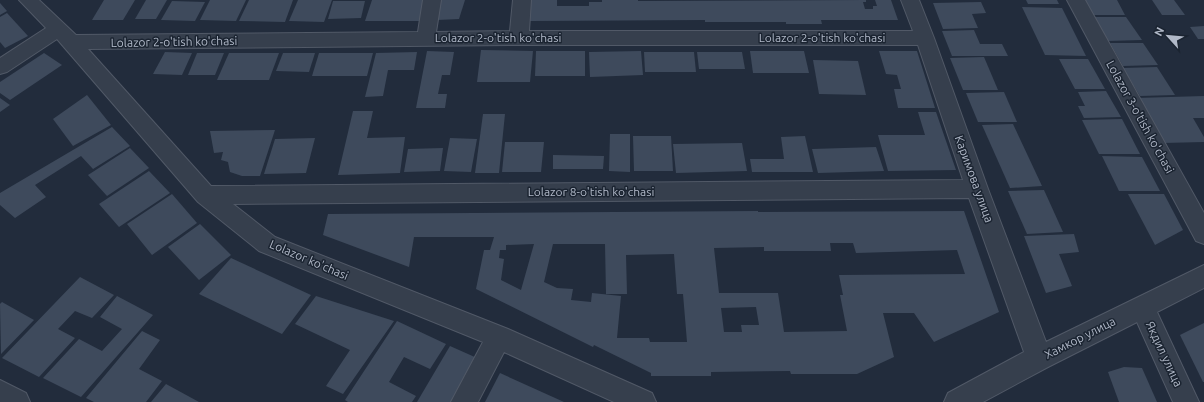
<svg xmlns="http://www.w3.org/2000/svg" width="1204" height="402" font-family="Ubuntu,sans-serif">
	<rect width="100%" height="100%" fill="#222c3c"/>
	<g fill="#3e4a5c" fill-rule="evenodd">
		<path d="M104 0H135L123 20H92Z"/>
		<path d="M146 0H167L156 19H135Z"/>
		<path d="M210 0H246L236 21 200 20Z"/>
		<path d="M249 0H293L285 22 239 21Z"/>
		<path d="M298 0H332L324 22 289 21Z"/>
		<path d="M372 0H427L422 21H365Z"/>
		<path d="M440 0H465L459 19 437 20Z"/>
		<path d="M531 0H557V6H589V2H602V0H638V1L866 0V2H863L865 9H873V6H877L875 0H891L898 20H821L822 24H786V22H705V20L530 21Z"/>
		<path d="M1026 0H1057L1059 4H1028Z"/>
		<path d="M1082 0H1117L1125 15H1091Z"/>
		<path d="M1152 0H1174L1185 15H1162Z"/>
		<path d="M172 1 205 2 195 21 161 20Z"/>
		<path d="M333 1H365L361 18 328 19Z"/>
		<path d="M981 2 986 13 972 14 978 28 943 29 933 3Z"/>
		<path d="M0 3 7 11 0 15Z"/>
		<path d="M1022 7 1062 8 1086 56 1045 55Z"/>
		<path d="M7 13 28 36 5 48 0 42V17Z"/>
		<path d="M1093 17H1126L1142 40 1107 41Z"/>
		<path d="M1204 26V39H1198L1190 27Z"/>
		<path d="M974 30 980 44H1002L1008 56H952L942 31Z"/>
		<path d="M1110 43H1143L1158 65 1123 66Z"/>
		<path d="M481 50 533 51 530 82H477Z"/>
		<path d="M427 51 454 52 450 75H442L438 94H447L445 108H416Z"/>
		<path d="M536 51H585V76H535Z"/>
		<path d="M641 51 643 75 590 77 589 52Z"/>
		<path d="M750 51H804L809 73H753Z"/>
		<path d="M879 51H917L935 108H898L894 89H901L897 75 886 74Z"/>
		<path d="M165 52 192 53 182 75 153 74Z"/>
		<path d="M417 52 414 70H388L383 96 365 97 376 53Z"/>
		<path d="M644 52H694L696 72H645Z"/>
		<path d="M697 52H742L745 69H699Z"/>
		<path d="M44 53 62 65 10 100 0 93V82Z"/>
		<path d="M197 53H224L215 75H188Z"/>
		<path d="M229 53H279L269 80H217Z"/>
		<path d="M283 53H315L309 72 276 71Z"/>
		<path d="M319 53H373L367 76H312Z"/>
		<path d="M984 57 998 90H963L950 58Z"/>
		<path d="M1059 59H1088L1105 89H1075Z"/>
		<path d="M813 60 858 61 866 95 819 94Z"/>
		<path d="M1157 67 1175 95 1140 96 1123 68Z"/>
		<path d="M1106 91 1121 117 1084 118 1078 106H1085L1078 92Z"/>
		<path d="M1004 92 1017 122H978L966 93Z"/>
		<path d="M87 95 111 125 73 146 53 119Z"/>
		<path d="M1204 96V118H1193L1204 137V142L1163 143 1136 98Z"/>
		<path d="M0 98 10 105 0 112Z"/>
		<path d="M353 111H373L367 138 405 137 400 173 338 175Z"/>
		<path d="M918 112H936L956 170 888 171 878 135H925Z"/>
		<path d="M483 114H505L499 173H475Z"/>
		<path d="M1122 119 1140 154H1099L1082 120Z"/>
		<path d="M1013 124 1042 186 1010 188 982 125Z"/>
		<path d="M112 127 130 146 93 169 81 156 35 185 46 197 15 218 0 205V193Z"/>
		<path d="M275 130 260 176H242L230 172 228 162 221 160 223 152 214 153 210 131Z"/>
		<path d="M610 134H630V172L609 171Z"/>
		<path d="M633 136H671L673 171H634Z"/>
		<path d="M805 136 813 172H752L750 159H784L781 137Z"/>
		<path d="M315 138 306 173 264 174 275 139Z"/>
		<path d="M450 138 477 139 471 172 444 171Z"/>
		<path d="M505 142H544L541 172H502Z"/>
		<path d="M742 143 747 171 676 173 673 144Z"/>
		<path d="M876 147 884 171 818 173 812 149Z"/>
		<path d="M130 148 149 168 107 196 88 175Z"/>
		<path d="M443 148 440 171 404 172 408 149Z"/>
		<path d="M553 155 604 156 603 169H553Z"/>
		<path d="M1102 156 1142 157 1160 191H1119Z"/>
		<path d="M149 171 170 193 119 227 99 204Z"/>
		<path d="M1044 190 1063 232 1027 234 1008 191Z"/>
		<path d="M172 194 197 223 152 255 127 224Z"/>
		<path d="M1128 194H1164L1183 230 1155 245Z"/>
		<path d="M758 211V212L964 211 999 312 934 342 914 313H883L894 357 857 374H791L790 371 711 372V376H651V373L594 345 593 347 476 289 484 250H490L494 237H414L409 267 323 235 328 214ZM830 243H853L856 253 957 250 965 274 839 275 843 295H840L847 331 784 332 778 293H719L714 248 764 247V251H831ZM534 244 521 290 501 280 504 259 499 258 500 250H506V245ZM553 244H605L606 294H627L626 255 674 254 677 294H683L687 342H650L649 338H617L621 296 592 293 591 302 571 300 573 289 557 288 544 282ZM756 307 759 325H741L742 332H724L721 308Z"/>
		<path d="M200 224 231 255 199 280 168 247Z"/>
		<path d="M1074 234 1079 252 1059 254 1072 286 1046 293 1024 236Z"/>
		<path d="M231 258 311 295 282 334 199 294Z"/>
		<path d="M80 277 114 295 92 318 75 311 58 329 75 338 39 377 2 358Z"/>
		<path d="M117 296 153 315 81 397 43 378 79 339 102 351 122 329 100 317Z"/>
		<path d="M316 296 394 321 343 394 326 386 350 350 295 324Z"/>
		<path d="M2 302 34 320 1 354 0 304Z"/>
		<path d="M397 321 446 344 430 369 404 357 389 382 416 396 412 402H348L345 400Z"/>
		<path d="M1204 323V382H1203L1180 335Z"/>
		<path d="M142 331 160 340 139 369 162 381 146 402H94L86 398Z"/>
		<path d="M450 346 477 358 452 402H417Z"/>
		<path d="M1124 367 1142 368 1157 402H1119L1108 372Z"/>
		<path d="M500 373 564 402H485Z"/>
		<path d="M166 384 199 402H151Z"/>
	</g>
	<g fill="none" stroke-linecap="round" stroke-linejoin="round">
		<g stroke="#515967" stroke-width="2">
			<g id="minor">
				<path d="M19 0H39L76 35 418 32 423 0H441L436 32 510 31 513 0H531L529 31H913L901 0H919L934 38 988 189 1046 342 1204 265V288L1157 312 1199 402H1173L1137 322 1048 367 983 402H944L948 393 1024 352 969 198 233 204 275 237 508 329 652 393 656 402H614L504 352 478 402H451L483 342 259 251 198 202 57 39 7 72 0 74V58L46 28ZM519 45H918L963 180 211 186 88 49Z"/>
				<path d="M1067 0H1085L1204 213V244L1196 241Z"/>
				<path d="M0 380 26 393 30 402H0Z"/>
			</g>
		</g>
		<use href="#minor" fill="#363f4d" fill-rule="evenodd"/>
	</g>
	<g text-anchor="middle" stroke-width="3" stroke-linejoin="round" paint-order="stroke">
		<g font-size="12" fill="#b1b9c8" stroke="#1b2431">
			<text x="498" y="42">Lolazor 2-o'tish ko'chasi</text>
			<text x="822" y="42">Lolazor 2-o'tish ko'chasi</text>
			<text transform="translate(174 42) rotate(-1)" y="4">Lolazor 2-o'tish ko'chasi</text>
			<text transform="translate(1140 117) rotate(61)" y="4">Lolazor 3-o'tish ko'chasi</text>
			<text transform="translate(974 179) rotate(70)" y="4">Каримова улица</text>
			<text x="591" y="196">Lolazor 8-o'tish ko'chasi</text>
			<text transform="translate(309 260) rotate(23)" y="4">Lolazor ko'chasi</text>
			<text transform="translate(1080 338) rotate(-27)" y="4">Хамкор улица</text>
			<text transform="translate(1164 354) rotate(65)" y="4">Якдил улица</text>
		</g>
	</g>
	<g transform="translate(1168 36) rotate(297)" stroke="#1b2431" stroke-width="3" paint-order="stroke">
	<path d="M0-3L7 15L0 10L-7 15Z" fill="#b1b9c8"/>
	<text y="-6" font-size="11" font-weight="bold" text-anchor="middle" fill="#b1b9c8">N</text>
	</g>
</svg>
